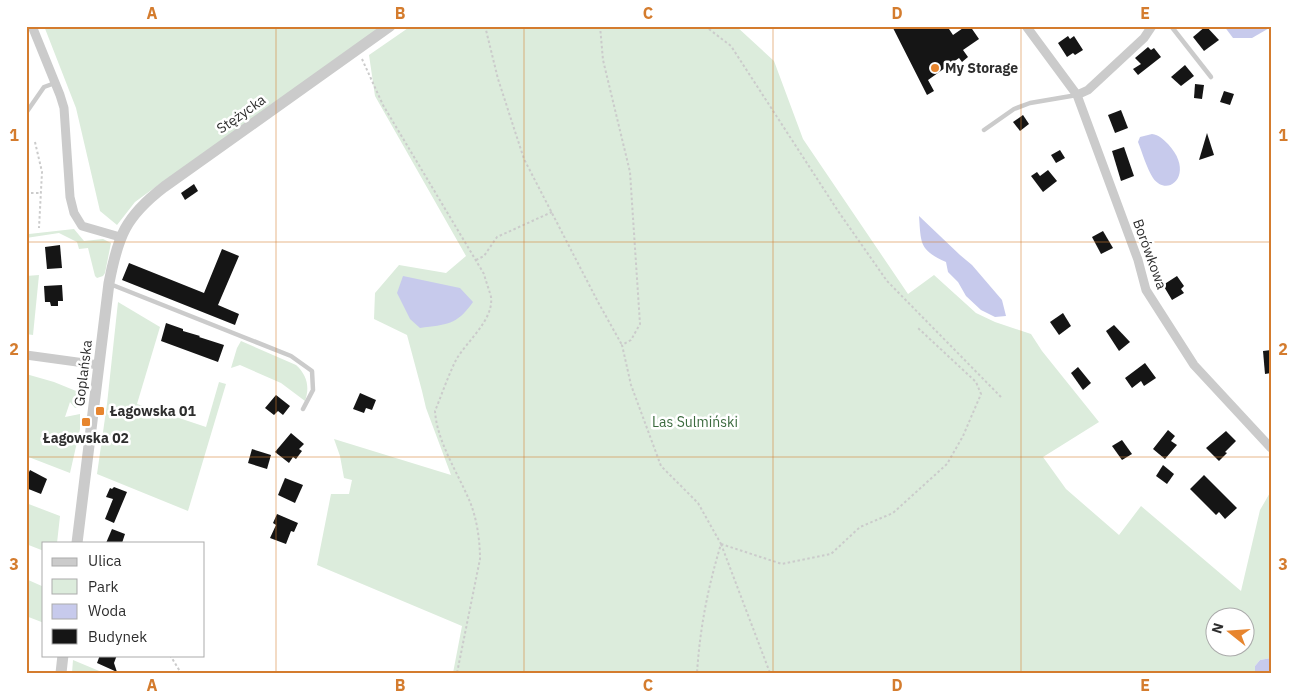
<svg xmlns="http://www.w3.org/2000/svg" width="1297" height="699" font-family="'IBM Plex Sans',sans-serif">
	<rect width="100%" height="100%" fill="#fff"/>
	<g fill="#dcecdc" fill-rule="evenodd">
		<path d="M44 26H383L150 191 135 202 117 225 100 211 76 108Z"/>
		<path d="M411 26H736L774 61 803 139 908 294 934 275 976 313 995 322 1031 334 1042 351 1099 422 1043 457 1066 489 1119 535 1141 506 1241 591 1260 510 1271 491V658L1260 660 1255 666V673H453L462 626 317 565 331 494H349L352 480 344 478 340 456 334 439 451 475 426 408 422 391 407 335 374 319 375 293 399 265 446 273 466 256 375 96 369 55ZM1214 616H1244V646H1214Z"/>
		<path d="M74 229 84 241 103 239 111 243 105 273 103 276 97 278 95 276 88 248 79 249 77 242 59 233 26 238 29 234Z"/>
		<path d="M39 275 33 335 26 334V276Z"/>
		<path d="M118 302 160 327 137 404 206 427 219 382 226 384 188 511 97 474 107 404Z"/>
		<path d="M241 341 296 365C307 375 310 387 305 401L281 383 240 365 231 368 237 348Z"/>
		<path d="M26 374 54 382 81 393 80 406 75 408 70 402 65 417 80 414V429L70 473 26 456Z"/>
		<path d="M26 503 60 516 57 543H44V551L26 544Z"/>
		<path d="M26 579 44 587V623L26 616Z"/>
		<path d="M73 660 104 673H72Z"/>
	</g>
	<g fill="#c7caec">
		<path d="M1224 26H1271V27L1252 38H1233Z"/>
		<path d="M1152 134C1159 135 1163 139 1168 144 1196 174 1168 199 1153 178 1147 169 1142 152 1138 142L1140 137Z"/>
		<path d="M919 216 960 255 972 265 1002 300 1006 316 995 317 981 310 966 296 958 282 948 272 946 262C919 250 921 243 919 216Z"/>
		<path d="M403 276 460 288 473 302C456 326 447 324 420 328L410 319 397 293Z"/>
		<path d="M1271 658V673H1255V666L1260 660Z"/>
	</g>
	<g fill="#151515">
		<path d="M892 26H947L953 35 966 26H970L979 39 963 50 968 57 962 62 959 58 928 80 934 91 927 95Z"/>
		<path d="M1206 26 1219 40 1204 51 1193 37Z"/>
		<path d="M1068 36 1070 39 1074 36 1083 50 1075 55 1073 53 1067 57 1058 43Z"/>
		<path d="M1148 47 1151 50 1154 48 1161 57 1138 75 1133 69 1141 64 1135 58Z"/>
		<path d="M1185 65 1194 76 1181 86 1171 77Z"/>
		<path d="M1195 84 1204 85 1202 99 1194 98Z"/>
		<path d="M1224 91 1234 94 1230 105 1220 102Z"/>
		<path d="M1121 110 1128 128 1115 133 1108 115Z"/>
		<path d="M1023 115 1029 124 1020 131 1013 122Z"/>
		<path d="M1207 133 1214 155 1199 160Z"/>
		<path d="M1124 147 1134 176 1121 181 1112 151Z"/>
		<path d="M1060 150 1065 158 1056 163 1051 155Z"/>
		<path d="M1048 170 1057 181 1043 192 1031 176 1037 172 1040 176Z"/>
		<path d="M194 184 198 191 185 200 181 193Z"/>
		<path d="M1103 231 1113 248 1101 254 1092 237Z"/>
		<path d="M60 245 62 268 47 269 45 247Z"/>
		<path d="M222 249 239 256 218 305 239 314 235 325 122 280 129 263 204 293Z"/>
		<path d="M1177 276 1184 286 1181 289 1184 293 1172 300 1163 285Z"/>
		<path d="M62 285 63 301H58V306H51L50 302H45L44 286Z"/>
		<path d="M1063 313 1071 326 1059 335 1050 322Z"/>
		<path d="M166 323 183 329V331L200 336 199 337 224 345 218 362 161 341Z"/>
		<path d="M1114 325 1130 342 1119 351 1106 331Z"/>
		<path d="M1271 350V373L1265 374 1263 351Z"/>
		<path d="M1145 363 1156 378 1144 386 1141 381 1132 388 1125 378Z"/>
		<path d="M1078 367 1091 383 1083 390 1071 373Z"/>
		<path d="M360 393 376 400 372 410 366 408 364 413 353 409Z"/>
		<path d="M276 395 290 406 283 415 278 411 274 415 265 408Z"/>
		<path d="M1168 430 1175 436 1171 441 1177 445 1165 459 1153 449Z"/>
		<path d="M1226 431 1236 441 1225 452 1227 453 1219 461 1206 448Z"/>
		<path d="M291 433 304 444 299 449 302 451 296 459 293 457 289 463 275 452Z"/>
		<path d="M1122 440 1132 454 1122 460 1112 446Z"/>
		<path d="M252 449 271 455 267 469 248 463Z"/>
		<path d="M1163 465 1174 474 1167 484 1156 476Z"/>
		<path d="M30 470 47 479 41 494 26 488V478Z"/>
		<path d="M1204 475 1237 508 1225 519 1219 512 1216 515 1190 489Z"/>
		<path d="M285 478 303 485 295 503 278 495Z"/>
		<path d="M114 487 127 492 114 523 105 519 113 499 106 497 110 488 112 489Z"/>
		<path d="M277 514 298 523 294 532 291 531 286 544 270 538 276 525 273 523Z"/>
		<path d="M112 529 125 534 122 543H106Z"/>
		<path d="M100 655H117L114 663 117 672 97 663Z"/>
	</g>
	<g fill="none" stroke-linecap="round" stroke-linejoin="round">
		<g stroke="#cbcbcb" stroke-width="2" stroke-dasharray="2.5 2.5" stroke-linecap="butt">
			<path d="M485 26 498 79 524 159 598 302 622 345"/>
			<path d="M600 26 603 60 630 172 640 324 631 340 622 345 631 385 661 466 698 503 721 544C708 587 700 627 697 673"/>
			<path d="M705 26 731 46 838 211 887 281 1002 398"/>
			<path d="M362 59 383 105 484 274C486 282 489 289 491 297 494 320 466 342 456 360 448 376 442 394 435 411 437 442 458 473 470 502 477 519 480 541 480 559L457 673"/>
			<path d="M35 142 42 172 39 228"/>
			<path d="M26 193H41"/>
			<path d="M476 260 484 256 497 237 552 212"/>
			<path d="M721 544 782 564 831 554 860 527 893 513 947 464 963 436 981 394 976 382 918 328"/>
			<path d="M721 544 770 673"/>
			<path d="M170 655 181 673"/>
		</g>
		<g stroke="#cbcbcb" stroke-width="4.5">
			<path d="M1171 26 1211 77"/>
			<path d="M26 113 44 87 55 83"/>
			<path d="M984 130 1014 109 1030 103 1077 95"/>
			<path d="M110 284 291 356 312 371 313 390 303 409"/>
		</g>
		<g stroke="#cbcbcb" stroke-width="9">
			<path d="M32 26 60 95 64 108 70 197 74 213 82 226 120 237"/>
			<path d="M1026 26 1077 95 1138 260 1146 290 1194 365 1271 448"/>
			<path d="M1077 95 1088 90 1144 38 1152 26"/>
			<path d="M26 355 99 365"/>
		</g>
		<g stroke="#cbcbcb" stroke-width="11">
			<path d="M77 543 109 283C118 236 125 217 164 187L390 26"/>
			<path d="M61 673 63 655"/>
		</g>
	</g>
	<path fill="none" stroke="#d47c2e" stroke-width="1" stroke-opacity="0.55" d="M276 26V673M524 26V673M773 26V673M1021 26V673M26 242H1271M26 457H1271"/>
	<g fill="#e7852e" stroke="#fff" stroke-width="2">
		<circle cx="935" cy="68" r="5"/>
		<rect x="95" y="406" width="10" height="10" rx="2.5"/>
		<rect x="81" y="417" width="10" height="10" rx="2.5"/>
	</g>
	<g text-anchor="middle" stroke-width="5" stroke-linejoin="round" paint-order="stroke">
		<g font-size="14" font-weight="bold" fill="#2e2e2e" stroke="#fff" text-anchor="start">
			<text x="945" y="73">My Storage</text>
			<text x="110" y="416">Łagowska 01</text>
			<text x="86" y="443" text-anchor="middle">Łagowska 02</text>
		</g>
		<g font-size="14" fill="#2e2e2e" stroke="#fff">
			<text transform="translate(241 114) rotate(-35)" y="5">Stężycka</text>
			<text transform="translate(1150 254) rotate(70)" y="5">Borówkowa</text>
			<text transform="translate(83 373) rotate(-83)" y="5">Goplańska</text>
		</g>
		<g font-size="14" fill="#3b6a3e" stroke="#fff">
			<text x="695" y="427">Las Sulmiński</text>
		</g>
	</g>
	<rect width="1297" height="699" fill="none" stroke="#ffffff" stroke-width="55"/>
	<rect x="42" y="542" width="162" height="115" fill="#ffffff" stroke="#ababab"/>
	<rect x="52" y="558" width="25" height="8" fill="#cbcbcb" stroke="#ababab"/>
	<text x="88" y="566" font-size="15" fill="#2e2e2e">Ulica</text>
	<rect x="52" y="579" width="25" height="15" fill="#dcecdc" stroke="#ababab"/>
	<text x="88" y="592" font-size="15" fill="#2e2e2e">Park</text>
	<rect x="52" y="604" width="25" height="15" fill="#c7caec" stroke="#ababab"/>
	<text x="88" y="616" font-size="15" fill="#2e2e2e">Woda</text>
	<rect x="52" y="629" width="25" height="15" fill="#151515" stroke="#ababab"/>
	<text x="88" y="642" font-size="15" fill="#2e2e2e">Budynek</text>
	<g transform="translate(1230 632) rotate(287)"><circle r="24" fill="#ffffff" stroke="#ababab"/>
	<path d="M0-4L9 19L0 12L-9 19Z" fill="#e7852e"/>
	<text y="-8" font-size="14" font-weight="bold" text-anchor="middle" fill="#2e2e2e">N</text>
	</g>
	<rect x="28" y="28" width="1242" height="644" fill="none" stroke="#d47c2e" stroke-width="2"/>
	<g font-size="16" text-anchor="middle" font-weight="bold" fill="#d47c2e">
		<text x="152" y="19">A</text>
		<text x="400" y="19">B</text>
		<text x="648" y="19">C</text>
		<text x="897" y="19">D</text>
		<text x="1145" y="19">E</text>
		<text x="14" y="141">1</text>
		<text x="1283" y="141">1</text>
		<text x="14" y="355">2</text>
		<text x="1283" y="355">2</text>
		<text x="14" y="570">3</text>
		<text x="1283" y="570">3</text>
		<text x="152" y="691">A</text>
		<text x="400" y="691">B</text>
		<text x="648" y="691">C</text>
		<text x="897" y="691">D</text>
		<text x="1145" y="691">E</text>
	</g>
</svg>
